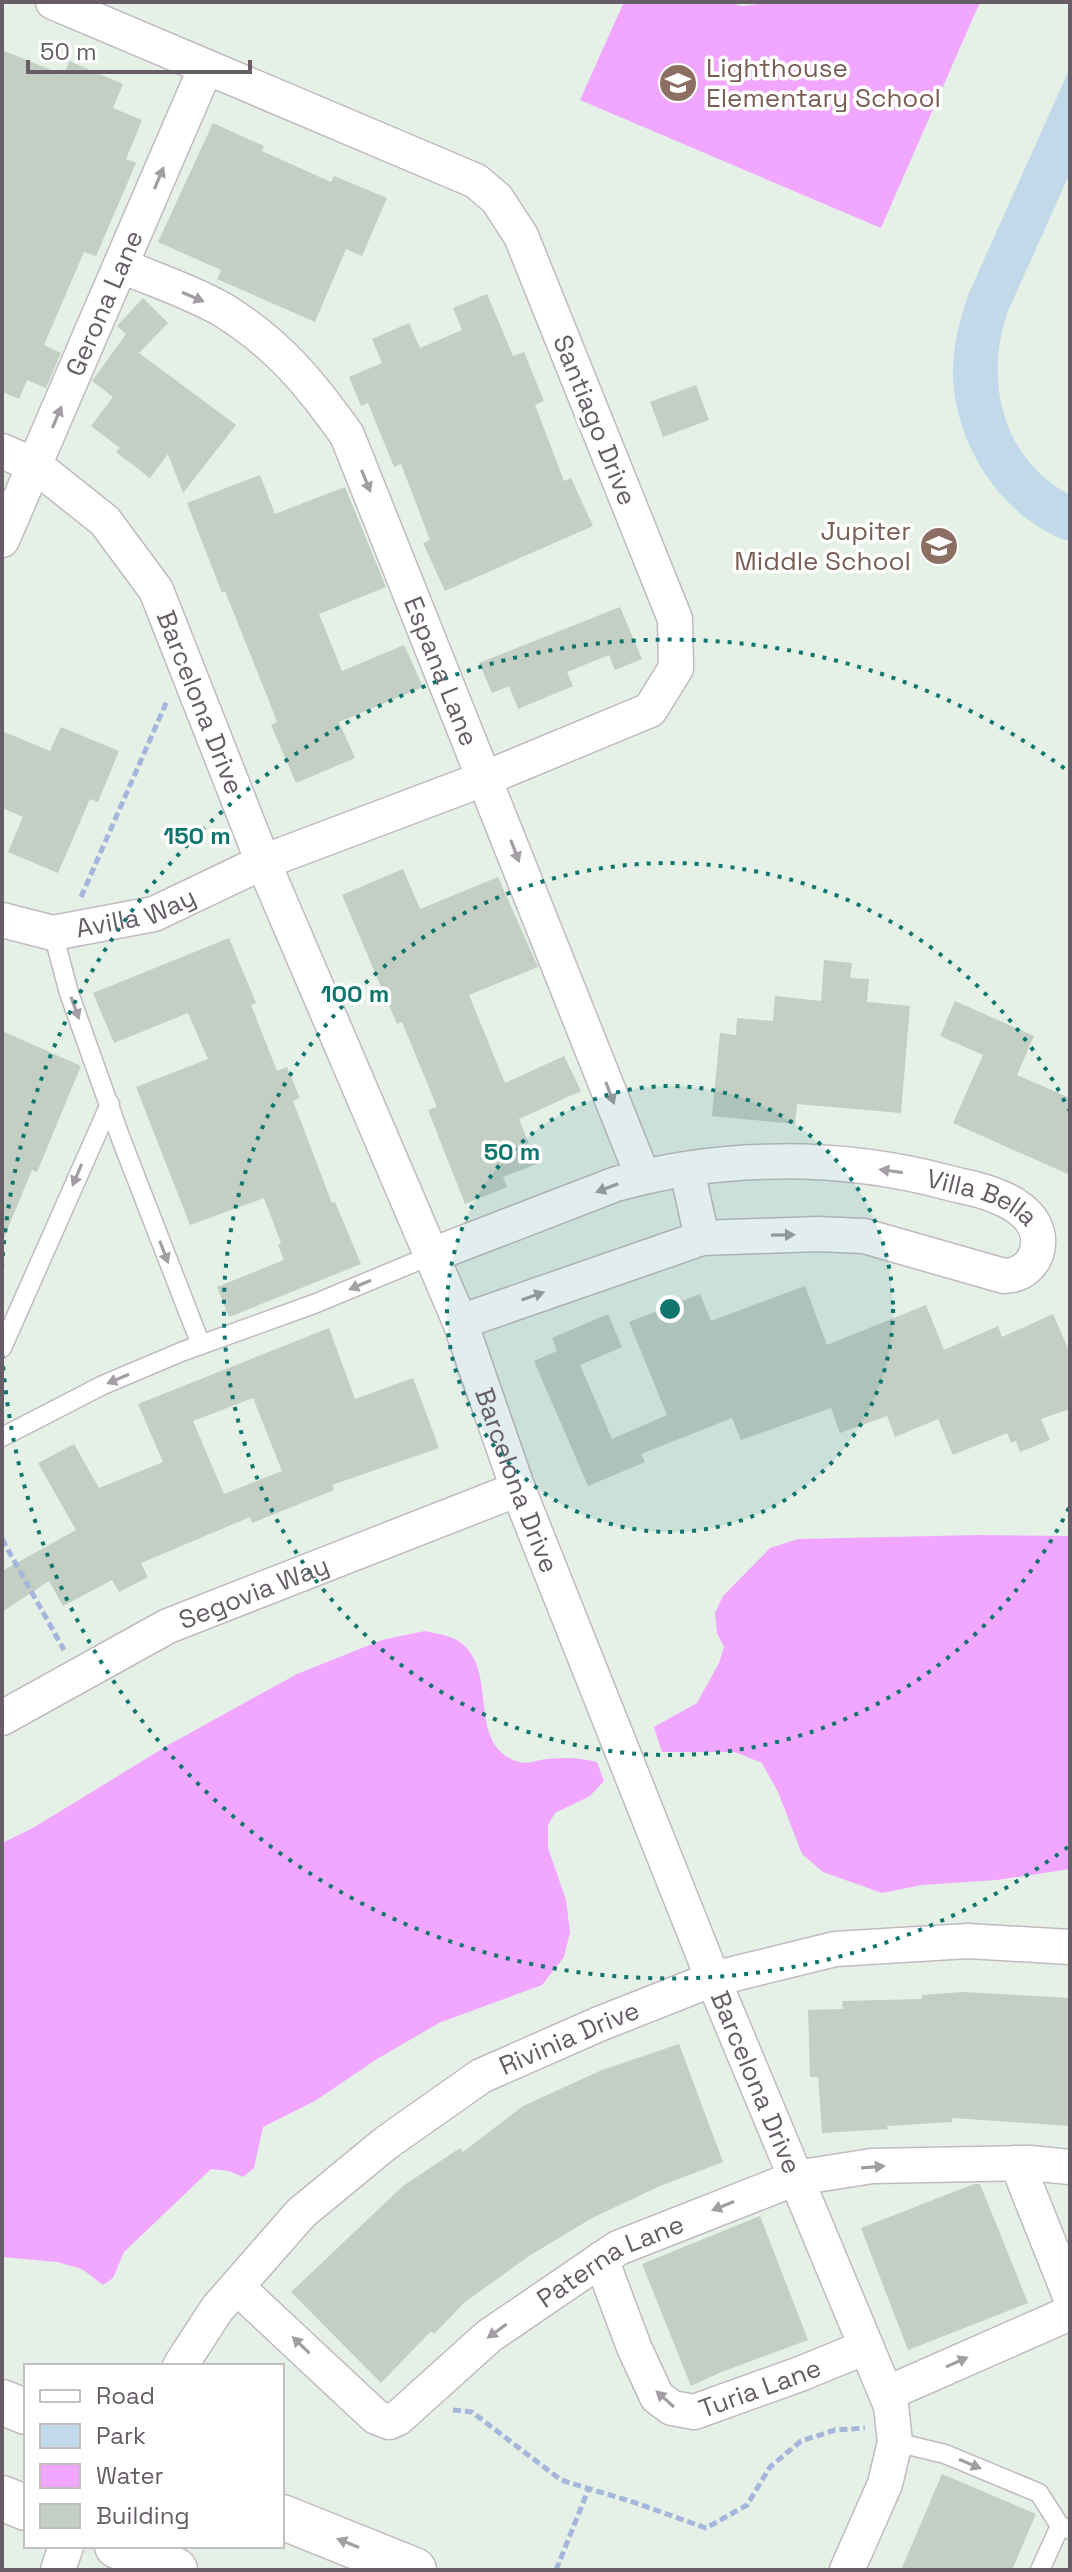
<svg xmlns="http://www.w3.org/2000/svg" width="1072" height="2572" font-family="'Space Grotesk',sans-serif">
	<rect width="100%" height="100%" fill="#e5f0e7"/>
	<path fill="#c1d9e8" d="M1070 68V173L1008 311C984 380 1001 458 1070 495V542C1003 519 957 448 953 379 952 349 959 321 969 293Z"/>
	<g fill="#f1a7ff">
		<path d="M624 2H726L742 6 777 2H980L881 228 580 100Z"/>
		<path d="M979 1535 1070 1536V1869L997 1880 922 1885 882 1893 823 1872 802 1854 778 1792 762 1763 735 1752H662L654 1727 697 1703 719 1663 724 1647 717 1633 715 1613 723 1596 770 1548 798 1539Z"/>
		<path d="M425 1631C436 1634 450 1635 460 1642 499 1671 467 1739 513 1760 526 1766 535 1760 548 1759 564 1757 581 1758 597 1762L604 1781 590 1796 555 1813 548 1825V1848L566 1900 570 1932 564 1957 542 1985 439 2023 377 2059 315 2101 263 2127 254 2168 243 2177 229 2171 211 2169 124 2252 113 2278 103 2285 82 2269 57 2262 2 2257V1843L33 1828 170 1744 297 1674 382 1640Z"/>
	</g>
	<g fill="#c3cec4" fill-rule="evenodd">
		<path d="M2 50 64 75 69 61 123 84 113 108 142 120 126 159 136 163 96 256 84 252 44 345 61 353 46 388 27 380 19 399 2 392Z"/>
		<path d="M213 123 264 146 262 151 331 182 334 176 387 198 362 256 346 249 315 322 217 279 221 270 158 242Z"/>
		<path d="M487 294 513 356 524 352 544 401 535 405 564 481 571 478 593 526 445 591 423 543 430 540 401 464 394 467 368 403 361 406 349 377 382 363 372 339 409 323 420 348 462 330 453 308Z"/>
		<path d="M143 298 168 323 139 353 236 425 183 493 168 454 150 478 116 452 120 448 91 426 113 397 92 381 126 334 117 326Z"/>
		<path d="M696 385 709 420 663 437 650 402Z"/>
		<path d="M260 475 275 514 345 487 386 587 319 614 342 671 404 645 423 687 339 722 355 758 296 783 271 725 277 722 269 701 225 591 222 593 187 503Z"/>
		<path d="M620 607 642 659 615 670 609 655 567 672 573 686 518 709 509 686 492 693 479 663Z"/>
		<path d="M61 727 119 751 98 802 90 799 58 873 8 852 23 817 2 808V731L50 751Z"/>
		<path d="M403 869 420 909 498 877 538 967 469 995 505 1083 564 1056 581 1091 519 1119 537 1164 503 1177 507 1187 465 1204 428 1110 437 1107 402 1022 397 1024 342 895Z"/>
		<path d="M229 938 256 1003 251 1005 277 1071 287 1067 300 1098 293 1101 332 1203 335 1202 361 1264 229 1317 217 1287 284 1260 278 1245 281 1243 264 1198 190 1225 136 1087 208 1059 188 1013 114 1043 93 993Z"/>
		<path d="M824 960 852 963 850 978 869 979 867 1002 910 1006 901 1113 797 1104 795 1124 712 1116 720 1033 736 1035 737 1018 773 1021 775 996 821 1001Z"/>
		<path d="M955 1001 1034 1036 1017 1075 1070 1098V1175L953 1123 983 1055 940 1036Z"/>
		<path d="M2 1031 81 1066 37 1172 32 1170 3 1240Z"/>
		<path d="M805 1286 827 1345 926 1305 944 1350 998 1326 1002 1337 1053 1314 1070 1353V1409L1041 1419 1050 1440 1020 1452 1016 1441 1011 1443 1007 1433 953 1455 938 1419 895 1437 887 1416 840 1433 831 1408 741 1440 732 1418 641 1454 645 1462 588 1486 534 1361 557 1351 552 1338 608 1314 622 1347 580 1365 612 1439 667 1415 629 1322 700 1294 711 1321Z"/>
		<path d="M329 1328 355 1399 413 1378 439 1448 332 1485 334 1490 252 1523 250 1517 141 1563 148 1577 119 1592 112 1580 63 1606 49 1581 2 1612V1571L76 1530 38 1463 74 1444 99 1488 163 1462 138 1404ZM253 1398 282 1471 224 1494 193 1421Z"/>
		<path d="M963 1992 1070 1998V2126L952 2118V2122L887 2126 888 2129 822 2133 818 2077H810L808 2010 843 2009 842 2001 922 1999V1995Z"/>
		<path d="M679 2044 723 2162 660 2186 592 2218 529 2256 465 2302 434 2334 431 2331 381 2383 291 2292 403 2186 460 2148 463 2152 523 2106 602 2070Z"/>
		<path d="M974 2184H980L1028 2303 908 2350 861 2228Z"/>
		<path d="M760 2216 808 2340 719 2373 691 2386 642 2264Z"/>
		<path d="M942 2474 1036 2514 1012 2570H901Z"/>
	</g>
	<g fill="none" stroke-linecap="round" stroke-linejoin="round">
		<g stroke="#c2bac1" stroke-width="21">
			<g id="service">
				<path d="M53 933 69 993 121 1139 201 1345"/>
				<path d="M2 1348 110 1104"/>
				<path d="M2 1437 103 1385 181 1352 314 1304 432 1255"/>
				<path d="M895 2442 945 2454 1039 2493 1060 2526"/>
				<path d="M1040 2570 1060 2526 1068 2529"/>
			</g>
		</g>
		<g stroke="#c2bac1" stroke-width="37">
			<g id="minor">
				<path id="s1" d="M122 266C155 280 192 292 223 310 278 344 310 383 347 435L643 1177"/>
				<path id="s2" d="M2 451 36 466 105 521 156 590 263 862 460 1322 518 1489 713 1979 891 2406 895 2442 885 2484 847 2570"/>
				<path id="s3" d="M2 540 206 67"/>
				<path id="s4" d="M2 920 53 933 154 914 263 862 486 778 650 710 676 668 675 619 521 236 497 199 476 181 53 2"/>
				<path d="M687 1170 702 1238"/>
				<path id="s5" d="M432 1255 616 1184C723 1154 841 1154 949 1183 964 1187 981 1189 996 1196 1007 1200 1018 1206 1027 1215 1049 1238 1037 1275 1004 1276L864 1236 818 1234 702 1238 460 1322"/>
				<path id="s6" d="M2 1718 168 1626 518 1489"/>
				<path d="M1017 2163 1070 2296"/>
				<path id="s7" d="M601 2259 634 2347 657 2397 672 2408 694 2412 800 2374 866 2347"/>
				<path id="s8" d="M237 2287 376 2417 389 2422 398 2418 489 2336 618 2248 796 2178 872 2166 1029 2163 1070 2167"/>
				<path id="s9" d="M180 2366 217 2309 301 2213 386 2143 481 2076 599 2024 713 1979 835 1949 968 1941 1070 1947"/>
				<path d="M886 2394 1070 2313"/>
				<path d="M58 2570 66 2546"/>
			</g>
		</g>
		<g stroke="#c2bac1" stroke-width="47">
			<g id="tertiary">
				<path d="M2 2402 26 2412"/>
				<path d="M2 2498 26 2508"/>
				<path d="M282 2517 414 2570"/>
				<path d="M117 2546 175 2570"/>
			</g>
		</g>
		<g stroke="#a4b6db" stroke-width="5" stroke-dasharray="8 4" stroke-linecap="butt">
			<path d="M81 897 167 701"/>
			<path d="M2 1539 64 1650"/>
			<path d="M453 2410 472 2412 561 2480 633 2502 706 2528 747 2505 770 2467 801 2441 835 2430 865 2428"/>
			<path d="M556 2570 589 2488"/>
		</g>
		<use href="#service" stroke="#fff" stroke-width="18"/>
		<use href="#minor" stroke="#fff" stroke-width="34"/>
		<use href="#tertiary" stroke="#fff" stroke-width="44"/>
	</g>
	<defs><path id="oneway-solid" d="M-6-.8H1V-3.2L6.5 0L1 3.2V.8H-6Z" transform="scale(2)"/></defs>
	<g fill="#a39ea4">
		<use href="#oneway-solid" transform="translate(159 178) rotate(-67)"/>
		<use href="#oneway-solid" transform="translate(193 297) rotate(23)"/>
		<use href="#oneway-solid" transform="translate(57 417) rotate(-67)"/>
		<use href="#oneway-solid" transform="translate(366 481) rotate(68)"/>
		<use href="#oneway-solid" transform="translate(515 851) rotate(69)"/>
		<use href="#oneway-solid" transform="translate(75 1008) rotate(70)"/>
		<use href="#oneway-solid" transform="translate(610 1093) rotate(69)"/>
		<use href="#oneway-solid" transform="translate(891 1171) rotate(-172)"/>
		<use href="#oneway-solid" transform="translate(77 1175) rotate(113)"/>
		<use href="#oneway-solid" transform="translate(607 1188) rotate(159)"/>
		<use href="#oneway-solid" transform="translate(783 1235) rotate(-1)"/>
		<use href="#oneway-solid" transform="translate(164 1252) rotate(69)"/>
		<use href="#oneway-solid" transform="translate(360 1285) rotate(157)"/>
		<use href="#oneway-solid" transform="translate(533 1296) rotate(-19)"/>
		<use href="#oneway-solid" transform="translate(118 1379) rotate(157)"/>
		<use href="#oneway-solid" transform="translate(873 2167) rotate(-4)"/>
		<use href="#oneway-solid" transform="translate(723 2206) rotate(158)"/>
		<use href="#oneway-solid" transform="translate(497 2331) rotate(144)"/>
		<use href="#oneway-solid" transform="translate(301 2345) rotate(-136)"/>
		<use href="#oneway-solid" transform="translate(957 2362) rotate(-24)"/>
		<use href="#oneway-solid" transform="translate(665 2399) rotate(-138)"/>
		<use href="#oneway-solid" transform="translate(970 2464) rotate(23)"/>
		<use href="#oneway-solid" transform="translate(348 2543) rotate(-158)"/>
	</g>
	<circle cx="670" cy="1309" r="223" fill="#0f766e" fill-opacity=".12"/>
	<g fill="none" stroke="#0f766e" stroke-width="4" stroke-dasharray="4 8">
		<circle cx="670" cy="1309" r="223"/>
		<path d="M1069 1508A446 446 0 1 1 1069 1110"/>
		<path d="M1068 1847A669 669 0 0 1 2 1350M2 1268A669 669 0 0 1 1068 771"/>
	</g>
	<defs>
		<g id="school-disc" transform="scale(2)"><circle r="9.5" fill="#8d6e63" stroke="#fff"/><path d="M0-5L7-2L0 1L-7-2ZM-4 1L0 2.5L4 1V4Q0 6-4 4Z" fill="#fff"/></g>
	</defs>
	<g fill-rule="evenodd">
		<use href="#school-disc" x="678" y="83"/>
		<use href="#school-disc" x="939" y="546"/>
	</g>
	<g text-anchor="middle" stroke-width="7" stroke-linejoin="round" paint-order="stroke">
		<g font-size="26" fill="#785e54" stroke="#fff" text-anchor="start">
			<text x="706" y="77">Lighthouse<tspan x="706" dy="30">Elementary School</tspan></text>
			<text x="911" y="540" text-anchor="end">Jupiter<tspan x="911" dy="30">Middle School</tspan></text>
		</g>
		<g font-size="26" fill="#665d67" stroke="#fff">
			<text dy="9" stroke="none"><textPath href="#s3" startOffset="258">Gerona Lane</textPath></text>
			<text transform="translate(595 420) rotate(68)" y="9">Santiago Drive</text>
			<text dy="9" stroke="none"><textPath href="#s1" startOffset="542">Espana Lane</textPath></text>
			<text dy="9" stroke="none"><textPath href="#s2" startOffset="332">Barcelona Drive</textPath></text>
			<text dy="9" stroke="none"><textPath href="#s4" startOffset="138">Avilla Way</textPath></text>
			<text dy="9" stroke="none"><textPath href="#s5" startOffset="570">Villa Bella</textPath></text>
			<text dy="9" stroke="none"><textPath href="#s2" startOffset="1172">Barcelona Drive</textPath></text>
			<text dy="9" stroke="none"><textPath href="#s6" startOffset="282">Segovia Way</textPath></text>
			<text dy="9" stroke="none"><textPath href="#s9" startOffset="518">Rivinia Drive</textPath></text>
			<text dy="9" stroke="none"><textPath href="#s2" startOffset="1820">Barcelona Drive</textPath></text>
			<text dy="9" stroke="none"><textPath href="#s8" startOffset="480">Paterna Lane</textPath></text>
			<text dy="9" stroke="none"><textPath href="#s7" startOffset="260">Turia Lane</textPath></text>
		</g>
	</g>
	<circle cx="670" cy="1309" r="12" fill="#0f766e" stroke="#fff" stroke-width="4"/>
	<g font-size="24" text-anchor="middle" font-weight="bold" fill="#0f766e" stroke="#fff" stroke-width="7" stroke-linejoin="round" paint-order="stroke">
		<text x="197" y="844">150 m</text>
		<text x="355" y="1002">100 m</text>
		<text x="512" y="1160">50 m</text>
	</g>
	<rect width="1072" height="2572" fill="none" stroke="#665d67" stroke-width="8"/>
	<rect x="24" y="2364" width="260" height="184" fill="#ffffff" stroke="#c2bec2" stroke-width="2"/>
	<rect x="40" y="2390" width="40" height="12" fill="#ffffff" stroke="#c2bec2" stroke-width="2"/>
	<text x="96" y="2404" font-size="24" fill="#665d67">Road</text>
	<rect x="40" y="2424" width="40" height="24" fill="#c1d9e8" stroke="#c2bec2" stroke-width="2"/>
	<text x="96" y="2444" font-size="24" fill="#665d67">Park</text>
	<rect x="40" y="2464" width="40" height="24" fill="#f1a7ff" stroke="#c2bec2" stroke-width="2"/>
	<text x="96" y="2484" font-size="24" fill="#665d67">Water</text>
	<rect x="40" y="2504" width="40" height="24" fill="#c3cec4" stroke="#c2bec2" stroke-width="2"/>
	<text x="96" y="2524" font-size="24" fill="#665d67">Building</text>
	<path d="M28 60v12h222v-12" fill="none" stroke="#665d67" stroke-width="4"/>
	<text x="40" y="60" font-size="24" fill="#665d67" stroke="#ffffff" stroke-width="6" paint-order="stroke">50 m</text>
</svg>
